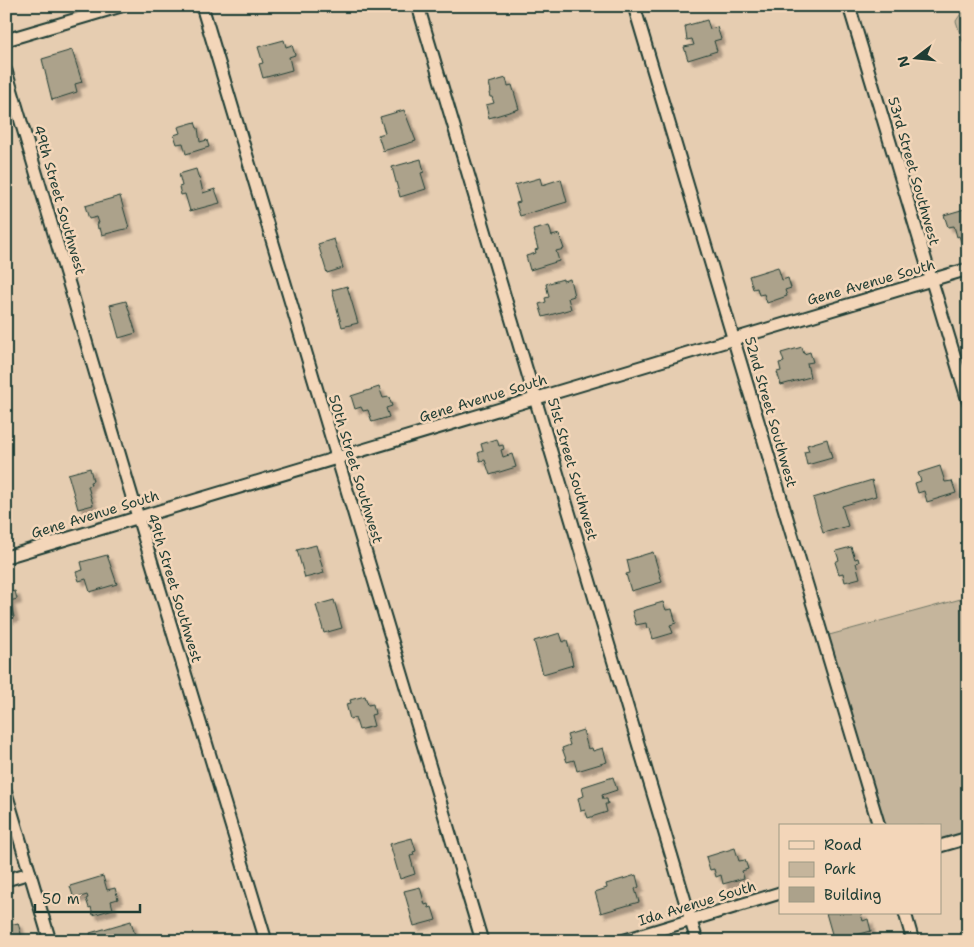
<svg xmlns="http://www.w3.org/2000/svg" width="974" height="947" font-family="'Shantell Sans',sans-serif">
	<defs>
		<filter id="shadow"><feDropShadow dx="4.5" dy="4.5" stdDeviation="1" flood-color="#0004"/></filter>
	</defs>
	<rect width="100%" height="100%" fill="#e6cdb1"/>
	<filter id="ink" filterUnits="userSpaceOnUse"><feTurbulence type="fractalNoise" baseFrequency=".02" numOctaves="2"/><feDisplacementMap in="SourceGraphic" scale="10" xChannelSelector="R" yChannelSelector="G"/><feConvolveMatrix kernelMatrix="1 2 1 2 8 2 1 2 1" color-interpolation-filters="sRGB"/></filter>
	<g filter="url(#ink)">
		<g fill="#c5b59c" stroke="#727968">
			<path d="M966 6H968V47L962 40 956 21Z"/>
			<path d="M968 597V835L940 842V826H879L822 637Z"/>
		</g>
		<g fill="#aca28b" stroke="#1f3d34" filter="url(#shadow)">
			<path d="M707 20 710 29 717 27 721 39 714 41 717 51 688 60 684 47 694 45 692 39 687 40 685 26Z"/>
			<path d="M284 40 286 47 292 45 295 55 289 57 292 70 263 78 259 64 263 63 258 47Z"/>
			<path d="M72 50 82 82 75 84 77 92 52 100 42 59Z"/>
			<path d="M506 78 508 86 512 85 519 109 489 118 486 105 494 103 492 97H490L489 93 491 92 489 83Z"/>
			<path d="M404 110 416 141 383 151 378 135 385 133 380 117Z"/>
			<path d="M195 122 197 128H198L200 142 207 140 209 147 186 154 183 143 177 144 174 135 180 133 178 127Z"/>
			<path d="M421 159 424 172 421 173 426 189 400 197 392 167Z"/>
			<path d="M196 169 199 179H200L203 193 215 189 220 203 190 211 185 194 181 195 179 187 182 186 179 174Z"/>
			<path d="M540 178 542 185 561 179 567 202 520 216 516 203 520 202 515 185Z"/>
			<path d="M120 196 129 228 102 235 100 228 98 229 97 223H99L97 217 89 219 85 206Z"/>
			<path d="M968 208V243L962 244 959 236 957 237 954 226 948 227 944 215Z"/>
			<path d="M549 226 552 236 559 234 564 249 556 251 559 261 530 270 526 256 536 253 535 250 538 249 533 230Z"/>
			<path d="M334 239 343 268 327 273 318 244Z"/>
			<path d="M778 267 782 280 788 278 791 288 785 290 787 296 767 303 764 294 759 295 757 288 753 289 749 276Z"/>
			<path d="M563 279V281L570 279 574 296 568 298 571 309 543 317 539 304 546 302 545 298 549 297 546 284Z"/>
			<path d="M347 286 358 323 342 327 332 290Z"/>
			<path d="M126 301 136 333 119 338 110 305Z"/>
			<path d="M802 347 804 354 810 352 813 362 807 363 810 377 781 385 777 372 781 371 779 363 784 362 781 353Z"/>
			<path d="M379 387 383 398 389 397 392 406 386 408 389 417 372 422 368 410 363 411 361 407 355 409 351 396Z"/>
			<path d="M497 439 499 446 503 445 504 449 501 450 503 457 512 454 516 467 490 475 485 460 480 461 478 453 483 451 481 444Z"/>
			<path d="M827 439 832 458 807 465 804 452 809 451 807 445Z"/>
			<path d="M940 466 945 482 952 481 956 493 927 502 924 491 918 493 915 483 921 481 918 473Z"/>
			<path d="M90 468 93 481 90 482 91 485 88 486 93 505 78 509 68 474Z"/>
			<path d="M872 480 876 496 842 506 848 526 823 533 813 498Z"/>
			<path d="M316 545 324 573 305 578 297 550Z"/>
			<path d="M851 547 855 559 858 558 859 562 856 563 860 578 845 582 843 573 839 574 835 562 839 560 836 551Z"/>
			<path d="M653 552 662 582 631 591 626 574 630 573 627 560Z"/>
			<path d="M107 555 117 584 90 592 86 579 79 581 76 572 83 570 81 562Z"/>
			<path d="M6 588 7 593 15 591 17 599 10 601 14 617 6 619Z"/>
			<path d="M334 600 342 628 324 633 316 605Z"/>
			<path d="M663 602 666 610 672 609 676 623 670 625 673 633 653 639 650 628 647 629 646 623 636 625 632 611Z"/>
			<path d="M560 633 563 642 567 640 573 665 543 674 534 641Z"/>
			<path d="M365 696 368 705 373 704 375 714 371 715 374 726 359 730 355 717 350 719 346 704 351 703 350 700Z"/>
			<path d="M583 730 588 749 592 748 593 751 603 748 607 762 577 771 574 760 567 762 562 748 570 745 567 735Z"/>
			<path d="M613 777 617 790 602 795 603 799H607L608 804H605L607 812 588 818 585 810 581 811 578 798 584 796 582 787Z"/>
			<path d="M412 838 416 851 413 852 414 855 410 856 415 874 400 879 390 844Z"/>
			<path d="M735 848 739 861 745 860 748 869 742 871 744 878 723 884 721 875 716 877 714 869 710 870 706 857Z"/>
			<path d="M636 875 639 887 635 889 639 902 601 913 595 892 607 888 606 884Z"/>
			<path d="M103 876 107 890 115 888 118 899 111 901 113 909 93 915 91 907 89 908 86 899 88 898 87 895 74 899 70 886Z"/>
			<path d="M420 887 425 905 428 904 429 908 432 907 436 920 414 926 404 891Z"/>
			<path d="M826 913H863L861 914 863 921 868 919 871 931 834 941Z"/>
			<path d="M131 921 136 939 131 941H92L90 933Z"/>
			<path d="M18 923 23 941H6V926Z"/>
		</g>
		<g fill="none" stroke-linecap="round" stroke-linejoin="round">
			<g stroke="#1f3d34" stroke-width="15">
				<g id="street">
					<path d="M202 6 482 941"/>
					<path d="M418 6 697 941"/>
					<path d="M634 6 879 826"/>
					<path d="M849 6 968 401"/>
					<path d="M6 40 121 6"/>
					<path d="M6 71 138 517 266 941"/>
					<path d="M6 557 968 269"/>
					<path d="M6 793 50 941"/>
					<path d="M940 846 968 838"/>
					<path d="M6 880 30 873"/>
					<path d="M905 913 913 941"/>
					<path d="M622 941 780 893"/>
				</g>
			</g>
			<use href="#street" stroke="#f3d6b9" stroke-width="11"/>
		</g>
	</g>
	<g text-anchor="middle" stroke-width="5" stroke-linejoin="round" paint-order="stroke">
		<g font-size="14" fill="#1f3d34" stroke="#f3d6b9">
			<text transform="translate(914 171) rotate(74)" y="5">53rd Street Southwest</text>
			<text transform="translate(60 200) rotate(74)" y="5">49th Street Southwest</text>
			<text transform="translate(871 282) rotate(-16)" y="5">Gene Avenue South</text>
			<text transform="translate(483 398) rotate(-17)" y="5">Gene Avenue South</text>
			<text transform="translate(771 412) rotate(74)" y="5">52nd Street Southwest</text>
			<text transform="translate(356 469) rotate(73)" y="5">50th Street Southwest</text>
			<text transform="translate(573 469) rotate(74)" y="5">51st Street Southwest</text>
			<text transform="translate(95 514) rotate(-17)" y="5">Gene Avenue South</text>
			<text transform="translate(175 588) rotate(73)" y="5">49th Street Southwest</text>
			<text transform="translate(697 903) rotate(-17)" y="5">Ida Avenue South</text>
		</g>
	</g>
	<rect width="974" height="947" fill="none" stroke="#f3d6b9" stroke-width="25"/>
	<rect x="12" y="12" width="949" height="922" fill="none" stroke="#1f3d34" stroke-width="2" filter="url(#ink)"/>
	<rect x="779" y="824" width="162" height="90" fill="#f3d6b9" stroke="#9e9984"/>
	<rect x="789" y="841" width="25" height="8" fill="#f3d6b9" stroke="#9e9984"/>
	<text x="824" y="850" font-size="15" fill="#1f3d34">Road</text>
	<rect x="789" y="862" width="25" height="15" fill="#c5b59c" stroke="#9e9984"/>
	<text x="824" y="874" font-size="15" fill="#1f3d34">Park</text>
	<rect x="789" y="887" width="25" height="15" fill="#aca28b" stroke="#9e9984"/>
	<text x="824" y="900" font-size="15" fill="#1f3d34">Building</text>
	<g transform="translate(916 58) rotate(254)" stroke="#f3d6b9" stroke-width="4" paint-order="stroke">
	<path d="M0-4L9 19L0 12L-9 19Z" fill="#1f3d34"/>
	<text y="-8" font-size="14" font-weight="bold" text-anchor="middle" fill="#1f3d34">N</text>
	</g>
	<path d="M35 904v8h105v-8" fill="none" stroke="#1f3d34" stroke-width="2.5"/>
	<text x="42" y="904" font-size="15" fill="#1f3d34" stroke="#f3d6b9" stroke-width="4" paint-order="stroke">50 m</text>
</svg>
